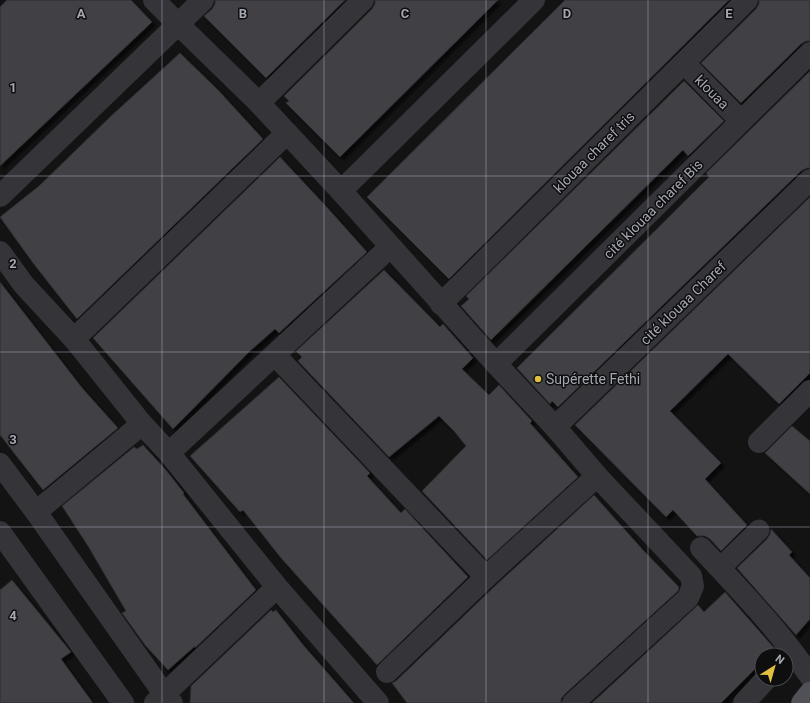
<svg xmlns="http://www.w3.org/2000/svg" width="810" height="703" font-family="Roboto,sans-serif">
	<defs>
		<filter id="shadow"><feDropShadow dx="3.5" dy="3.5" stdDeviation="1" flood-color="#0009"/></filter>
	</defs>
	<rect width="100%" height="100%" fill="#131314"/>
	<g fill="#3f4044" stroke="#2d2d30" filter="url(#shadow)">
		<path d="M7 0H131L152 22 0 166V7Z"/>
		<path d="M215 0H345L266 78 204 16 212 9 215 4Z"/>
		<path d="M375 0H498L340 157 286 103 289 101 284 96 372 9 375 4Z"/>
		<path d="M565 0H729L449 279 367 197Z"/>
		<path d="M759 0H810V41H806L801 44 741 103 701 63 756 9 759 4Z"/>
		<path d="M180 53 219 91 263 139 77 319 33 263 0 217 39 186 110 117Z"/>
		<path d="M810 71V168H807L801 171 558 407 552 401 550 404 517 368 709 177 706 173Z"/>
		<path d="M684 81 724 121 688 156 683 150 491 340 461 306 469 299 466 296Z"/>
		<path d="M280 157 324 204 367 252 279 333 275 329 250 351 173 429 93 338Z"/>
		<path d="M810 197V373L779 404 728 354 670 411 721 463 705 479 747 525 721 551 710 539 705 536H697L673 510 666 517 575 425Z"/>
		<path d="M384 270 440 327 443 324 473 358 462 369 489 395 499 385 532 421 530 423 578 477 487 560 422 491 466 446 454 431 439 416 389 457 298 361 302 357 296 351Z"/>
		<path d="M0 282 83 389 118 428 43 490 0 435Z"/>
		<path d="M279 377 370 473 367 476 401 513 405 509 468 577 377 665 281 558 243 510 240 512 190 456Z"/>
		<path d="M792 426 810 441V494L765 453Z"/>
		<path d="M143 445 166 470 184 493 183 494 256 590 195 648V646L168 670 145 645 122 613 126 611 88 546 62 506 134 447 137 449Z"/>
		<path d="M594 495 643 550 679 587 678 591 565 694 561 699V703H407L392 683 396 681 495 586Z"/>
		<path d="M771 529 792 552 789 555 810 578V619L796 635 737 568 767 539 770 534Z"/>
		<path d="M12 580 71 652 61 659 93 703H0V590Z"/>
		<path d="M725 592 775 649 769 655H762V662L721 703H592L698 605 704 612Z"/>
		<path d="M271 610 273 612 276 610 304 646 354 703H190L191 686Z"/>
	</g>
	<g fill="none" stroke-linecap="round" stroke-linejoin="round">
		<path stroke="#343439" stroke-width="21" d="M720 568 759 530"/>
		<g stroke="#343439" stroke-width="22">
			<path d="M154 0 178 24 259 103 341 191 496 364 555 427 597 476 691 576 693 586 688 598 573 703"/>
			<path d="M684 63 741 121"/>
			<path d="M259 103 363 0"/>
			<path d="M341 191 534 0"/>
			<path d="M0 196 203 0"/>
			<path d="M0 252 24 285 74 339 142 424 169 453 277 587 378 703"/>
			<path d="M441 304 747 0"/>
			<path d="M74 339 287 133"/>
			<path d="M275 355 486 577"/>
			<path d="M496 364 810 53"/>
			<path d="M555 427 810 180"/>
			<path d="M759 442 810 391"/>
			<path d="M169 453 390 247"/>
			<path d="M0 464 36 512 164 694 172 703"/>
			<path d="M36 512 142 424"/>
			<path d="M0 532 123 703"/>
			<path d="M701 548C739 589 779 630 810 676"/>
			<path d="M387 672 486 577 597 476"/>
			<path d="M155 703 277 587"/>
			<path d="M744 703 766 679"/>
		</g>
		<path stroke="#505157" stroke-width="22" d="M802 703 810 693"/>
	</g>
	<path fill="none" stroke="#a5a8b3" stroke-width="1" stroke-opacity="0.55" d="M162 0V703M324 0V703M486 0V703M648 0V703M0 176H810M0 352H810M0 527H810"/>
	<circle fill="#e0c03e" stroke="#0e0e0f" stroke-width="1.5" cx="538" cy="379" r="4"/>
	<g text-anchor="middle" stroke-width="3" stroke-linejoin="round" paint-order="stroke">
		<g font-size="14" fill="#a5a8b3" stroke="#0e0e0f">
			<text transform="translate(712 92) rotate(45)" y="5">klouaa</text>
			<text transform="translate(594 152) rotate(-45)" y="5">klouaa charef tris</text>
			<text transform="translate(653 209) rotate(-45)" y="5">cité klouaa charef Bis</text>
			<text transform="translate(683 303) rotate(-44)" y="5">cité klouaa Charef</text>
		</g>
		<g font-size="14" fill="#a5a8b3" stroke="#0e0e0f" text-anchor="start">
			<text x="546" y="384">Supérette Fethi</text>
		</g>
	</g>
	<g font-size="13" text-anchor="middle" font-weight="bold" fill="#a5a8b3" stroke="#0e0e0f" stroke-width="3" stroke-linejoin="round" paint-order="stroke">
		<text x="81" y="18">A</text>
		<text x="243" y="18">B</text>
		<text x="405" y="18">C</text>
		<text x="567" y="18">D</text>
		<text x="729" y="18">E</text>
		<text x="13" y="92">1</text>
		<text x="13" y="268">2</text>
		<text x="13" y="444">3</text>
		<text x="13" y="620">4</text>
	</g>
	<g transform="translate(774 667) rotate(37)"><circle r="19" fill="#0e0e0f" stroke="#4a4c51"/>
	<path d="M0-3L7 15L0 10L-7 15Z" fill="#e0c03e"/>
	<text y="-6" font-size="11" font-weight="bold" text-anchor="middle" fill="#a5a8b3">N</text>
	</g>
</svg>
